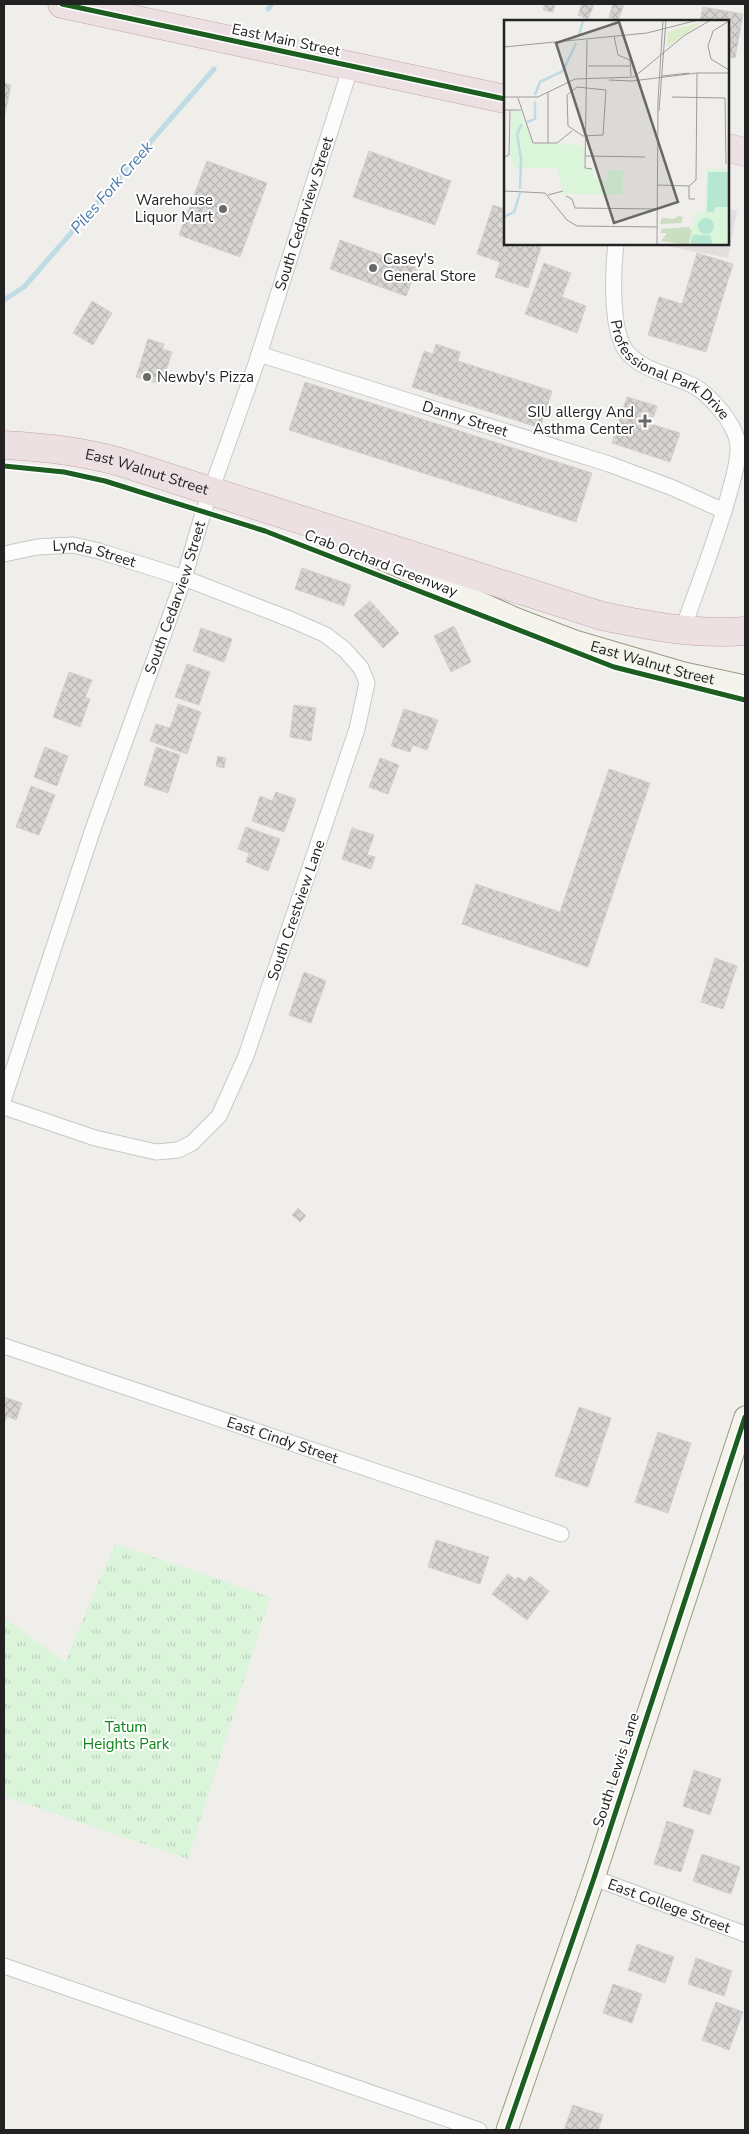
<svg xmlns="http://www.w3.org/2000/svg" width="749" height="2134" font-family="'Nunito Sans',sans-serif">
	<defs>
		<pattern id="park-tufts" width="24" height="20" patternUnits="userSpaceOnUse" patternTransform="scale(1.25)"><rect width="24" height="20" fill="#daf5da"/><path d="M3 7l-1-3M5 7V3M7 7l1-3M15 17l-1-3M17 17v-4M19 17l1-3" fill="none" stroke="#bbd2bb"/></pattern>
		<pattern id="building-cross-hatch" width="8" height="8" patternUnits="userSpaceOnUse" patternTransform="scale(1.25)"><rect width="8" height="8" fill="#d7d4d2"/><path d="M0 0l8 8M0 8l8-8" fill="none" stroke="#b8b6b4"/></pattern>
	</defs>
	<rect width="100%" height="100%" fill="#f0eeeb"/>
	<path fill="url(#park-tufts)" d="M115 1544 270 1597 188 1859 4 1796V1618L65 1662Z"/>
	<path fill="#e0dfde" d="M728 209 737 211 728 258 656 244H728Z"/>
	<g fill="none" stroke-linecap="round" stroke-linejoin="round">
		<g stroke="#bfdbe3" stroke-width="5">
			<path d="M268 9 272 4"/>
			<path d="M4 300 24 287 214 69"/>
		</g>
	</g>
	<g fill="url(#building-cross-hatch)" stroke="#d3d0cc">
		<path d="M545 4H555L553 12 543 10Z"/>
		<path d="M582 4H594L588 19 578 15Z"/>
		<path d="M613 4H624L618 20 609 17Z"/>
		<path d="M703 7 743 14 735 58 728 57V21H700Z"/>
		<path d="M4 83 11 85 4 118Z"/>
		<path d="M369 151 451 181 435 225 353 197Z"/>
		<path d="M207 161 267 183 240 257 179 235Z"/>
		<path d="M493 205 505 209V244H542L528 288 495 277 500 262 477 254Z"/>
		<path d="M340 240 417 268 406 296 330 269Z"/>
		<path d="M697 253 733 264 706 352 648 335 659 297 682 304Z"/>
		<path d="M544 263 571 273 562 297 586 306 577 333 525 314Z"/>
		<path d="M92 301 112 313 93 345 73 333Z"/>
		<path d="M148 339 164 344 162 349 172 352 164 377 159 375 157 383 136 377Z"/>
		<path d="M436 344 460 352 458 361 552 391 540 428 412 387 424 351 433 354Z"/>
		<path d="M305 382 592 473 576 522 289 430Z"/>
		<path d="M627 397 657 406 651 424 680 433 670 462 612 443Z"/>
		<path d="M302 568 351 585 344 606 295 589Z"/>
		<path d="M370 601 399 633 383 648 354 615Z"/>
		<path d="M454 626 471 662 451 672 434 636Z"/>
		<path d="M201 628 232 639 224 662 193 651Z"/>
		<path d="M187 664 210 672 199 705 175 697Z"/>
		<path d="M69 672 92 680 85 697 90 699 80 727 53 717Z"/>
		<path d="M178 704 201 712 187 754 150 741 156 724 170 728Z"/>
		<path d="M294 705 316 708 311 741 290 737Z"/>
		<path d="M404 709 438 720 427 750 413 745 410 752 391 746Z"/>
		<path d="M45 747 68 756 57 786 34 777Z"/>
		<path d="M156 747 180 755 168 793 144 785Z"/>
		<path d="M218 756 226 758 224 768 216 766Z"/>
		<path d="M380 758 399 765 388 794 369 787Z"/>
		<path d="M609 769 650 783 588 967 462 924 476 884 560 912Z"/>
		<path d="M31 786 55 795 39 835 16 827Z"/>
		<path d="M276 792 296 799 284 832 252 821 260 796 272 801Z"/>
		<path d="M246 827 280 839 268 871 246 862 249 853 238 849Z"/>
		<path d="M352 828 374 835 367 855 375 857 371 869 342 859Z"/>
		<path d="M715 958 737 966 723 1009 701 1002Z"/>
		<path d="M304 972 326 981 311 1023 289 1015Z"/>
		<path d="M298 1208 306 1216 300 1222 292 1215Z"/>
		<path d="M4 1397 22 1403 16 1420 7 1416 4 1424Z"/>
		<path d="M579 1407 611 1418 588 1487 555 1476Z"/>
		<path d="M658 1432 691 1443 668 1513 635 1502Z"/>
		<path d="M436 1540 489 1557 480 1584 428 1567Z"/>
		<path d="M508 1574 516 1580 518 1577 525 1582 530 1576 549 1591 527 1620 492 1594Z"/>
		<path d="M694 1770 721 1779 710 1815 683 1806Z"/>
		<path d="M667 1821 694 1830 681 1872 654 1864Z"/>
		<path d="M702 1854 740 1867 731 1894 693 1881Z"/>
		<path d="M637 1944 674 1957 665 1983 628 1970Z"/>
		<path d="M696 1958 732 1971 724 1996 688 1984Z"/>
		<path d="M613 1984 642 1994 632 2023 603 2013Z"/>
		<path d="M716 2002 743 2012 729 2050 702 2040Z"/>
		<path d="M573 2105 603 2115 598 2130H564Z"/>
	</g>
	<g fill="none" stroke-linecap="round" stroke-linejoin="round">
		<g stroke="#c9c8c7" stroke-width="17">
			<g id="street">
				<path id="s1" d="M616 244C613 269 610 332 627 352 642 371 673 375 694 386 705 392 714 402 722 412 729 420 737 434 738 445 739 462 733 478 729 494 716 540 698 586 682 631"/>
				<path id="s2" d="M259 354 609 464 673 488 724 511"/>
				<path id="s3" d="M4 554 37 547 73 545 99 551 184 578 292 620 326 635 345 650 361 668 367 683 357 729 246 1056 219 1116 192 1143 178 1150 156 1152 95 1138 4 1107"/>
				<path id="s4" d="M4 1098 93 829 184 578 203 513 256 364 351 66"/>
				<path id="s5" d="M4 1346 561 1534"/>
				<path id="s6" d="M594 1878 745 1934"/>
				<path d="M4 1966 479 2130"/>
			</g>
		</g>
		<g stroke="#999a82" stroke-width="23">
			<g id="secondary">
				<path id="s7" d="M364 551 517 619 575 641 684 673 745 686"/>
				<path d="M507 2130 594 1878 745 1417"/>
			</g>
		</g>
		<g stroke="#c5a2ac" stroke-width="29">
			<g id="highway">
				<path d="M62 4 505 99"/>
				<path d="M728 148 745 152"/>
				<path id="s8" d="M4 445C44 447 81 451 120 462L602 616C650 626 696 635 745 631"/>
			</g>
		</g>
		<use href="#street" stroke="#fdfcfc" stroke-width="15"/>
		<use href="#secondary" stroke="#f4f4ed" stroke-width="21"/>
		<use href="#highway" stroke="#ece0e2" stroke-width="28"/>
		<g stroke="#fff" stroke-width="8">
			<g id="cycleway">
				<path d="M62 4 505 99"/>
				<path d="M4 466 64 472 105 481 265 531 614 667 745 700"/>
				<path d="M507 2130 594 1878 745 1417"/>
			</g>
		</g>
		<use href="#cycleway" stroke="#1b5e20" stroke-width="5"/>
	</g>
	<g fill="#6a6968" stroke="#fff" stroke-width="2">
		<circle cx="223" cy="209" r="5"/>
		<circle cx="373" cy="268" r="5"/>
		<circle cx="147" cy="377" r="5"/>
		<path d="M642.5 413.5h5v5h5v5h-5v5h-5v-5h-5v-5h5z"/>
	</g>
	<g text-anchor="middle" stroke-width="4" stroke-linejoin="round" paint-order="stroke">
		<g font-size="15" fill="#222" stroke="#fff">
			<text transform="translate(286 40) rotate(12)" y="5">East Main Street</text>
			<text dy="5" stroke="none"><textPath href="#s4" startOffset="934">South Cedarview Street</textPath></text>
			<text dy="5" stroke="none"><textPath href="#s1" startOffset="154">Professional Park Drive</textPath></text>
			<text dy="5" stroke="none"><textPath href="#s2" startOffset="216">Danny Street</textPath></text>
			<text dy="5" stroke="none"><textPath href="#s8" startOffset="146">East Walnut Street</textPath></text>
			<text dy="5" stroke="none"><textPath href="#s3" startOffset="92">Lynda Street</textPath></text>
			<text transform="translate(381 563) rotate(21)" y="5">Crab Orchard Greenway</text>
			<text dy="5" stroke="none"><textPath href="#s4" startOffset="529">South Cedarview Street</textPath></text>
			<text dy="5" stroke="none"><textPath href="#s7" startOffset="310">East Walnut Street</textPath></text>
			<text transform="translate(296 910) rotate(-71)" y="5">South Crestview Lane</text>
			<text dy="5" stroke="none"><textPath href="#s5" startOffset="294">East Cindy Street</textPath></text>
			<text transform="translate(616 1770) rotate(-72)" y="5">South Lewis Lane</text>
			<text dy="5" stroke="none"><textPath href="#s6" startOffset="80">East College Street</textPath></text>
		</g>
		<g font-size="15" fill="#222" stroke="#fff" text-anchor="end">
			<text x="213" y="205">Warehouse<tspan x="213" dy="17">Liquor Mart</tspan></text>
			<text x="383" y="264" text-anchor="start">Casey's<tspan x="383" dy="17">General Store</tspan></text>
			<text x="157" y="382" text-anchor="start">Newby's Pizza</text>
			<text x="634" y="417">SIU allergy And<tspan x="634" dy="17">Asthma Center</tspan></text>
		</g>
		<g font-size="15" fill="#0c8416" stroke="#fff">
			<text x="126" y="1732">Tatum<tspan x="126" dy="17">Heights Park</tspan></text>
		</g>
		<g font-size="16" font-style="italic" fill="#4a7aab" stroke="#fff">
			<text transform="translate(111 187) rotate(-49)" y="6">Piles Fork Creek</text>
		</g>
	</g>
	<g transform="translate(504 20)">
		<rect width="225" height="225" fill="#f0eeeb"/>
		<path d="M193 3 194 5 163 27 164 12Z" fill="#ddeccb"/>
		<path d="M175 196 179 197 177 203 156 204 158 198 170 199ZM185 207 189 213 184 225 157 221 163 213H157V209Z" fill="#cbdec1"/>
		<path d="M7 91H16L29 124 57 123 81 126 80 148 89 150V157L103 161 104 150H119V174H60L53 148H11L6 137ZM203 149H225V225H184L192 196 189 194 201 193Z" fill="#daf5da"/>
		<path d="M204 152H225V187H211L210 192H203ZM194 206a8 8 0 1 1 16 0a8 8 0 1 1-16 0ZM189 215H206L209 225H186Z" fill="#b7e6d2"/>
		<path fill="none" stroke="#bfdbe3" stroke-width="2.5" d="M75 16 79 0M31 75 36 62 59 51 72 23M23 102 31 99V81M16 169 17 139 13 114 18 104M0 197 10 192 16 173"/>
		<path fill="none" stroke="#9e9c9b" stroke-width="1" d="M225 1 209 11 204 26 207 39 225 50M110 16 114 35 126 40 127 56M83 20 81 148 88 149M0 27 143 13 194 0M84 46H127M193 53H225M158 56 185 53M105 60 128 61 193 53M73 67 102 70 99 115 79 116 64 106 63 75ZM0 77H34L71 59 130 57 181 15 207 0M168 77 221 78 222 144M14 78 29 123H53L68 111M0 90H17M155 91 162 0M44 123V72M82 136 141 137M0 137 5 135 6 90M154 165 185 166M185 166 192 160 193 53M185 166V179H191M0 171 41 173 63 200 73 206 153 207M44 175 59 171M62 176 68 179 71 188 153 189M153 225 154 81 159 0"/>
		<path fill="#6a6968" fill-opacity="0.15" stroke="#6a6968" stroke-width="2.5" d="M115 2 174 182 110 203 52 23Z"/>
		<rect width="225" height="225" fill="none" stroke="#222" stroke-width="2.5"/>
	</g>
	<rect width="749" height="2134" fill="none" stroke="#222222" stroke-width="10"/>
</svg>
